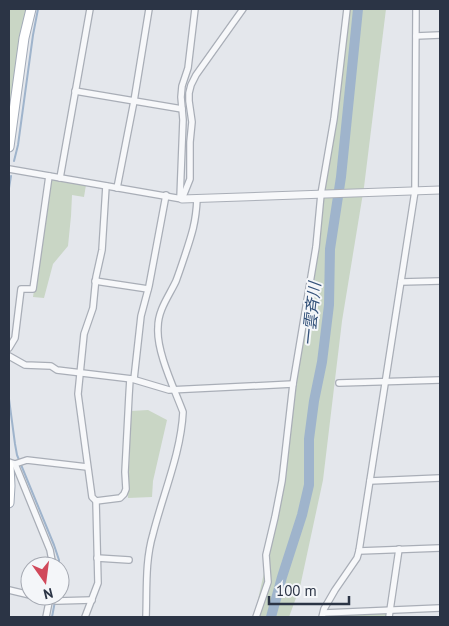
<svg xmlns="http://www.w3.org/2000/svg" width="449" height="626" font-family="'PT Sans','Noto Sans JP',sans-serif">
	<rect width="100%" height="100%" fill="#e4e7ec"/>
	<g fill="#c9d6c5">
		<path d="M9 9H26L19 47 9 119Z"/>
		<path d="M347 9H386L364 187 342 321 323 480 300 587 289 617H254L281 498 300 343 324 179Z"/>
		<path d="M51 180 86 185 84 197 72 195 71 216 68 246 53 264 44 298 33 297Z"/>
		<path d="M148 410 167 420 153 481 152 497 128 498 131 411Z"/>
		<path d="M390 610 389 617H322L323 615Z"/>
	</g>
	<g fill="none" stroke-linecap="round" stroke-linejoin="round">
		<g stroke="#9fb4cc" stroke-width="2">
			<path d="M14 161 18 145 33 35 38 9"/>
			<path d="M9 188 11 176"/>
			<path d="M9 399 15 444 17 455 54 545 59 560V566"/>
			<path d="M52 617 56 596"/>
		</g>
		<path stroke="#9fb4cc" stroke-width="10" d="M271 617 282 577 302 515 309 485V439L314 401 322 362 329 305 330 249 341 177 358 9"/>
		<g stroke="#a9aeb7" stroke-width="8">
			<g id="minor">
				<path d="M416 36 440 35"/>
				<path d="M75 91 182 109"/>
				<path d="M9 169 182 199 190 179V142L192 122 189 101V93L191 85 196 75 243 9"/>
				<path d="M60 178 90 9"/>
				<path d="M117 188 134 101 149 9"/>
				<path d="M180 198 183 120 181 97 182 86 188 68 195 9"/>
				<path d="M95 281 148 289"/>
				<path d="M401 282 440 281"/>
				<path d="M9 348 15 338 21 289H33L49 176"/>
				<path d="M9 356 25 365 51 366 57 370 132 379 169 390 293 384"/>
				<path d="M134 379 141 316 149 286 166 195"/>
				<path d="M339 383 440 380"/>
				<path d="M9 462 15 464 50 550 53 566"/>
				<path d="M15 464 27 460 87 467"/>
				<path d="M370 481 440 478"/>
				<path d="M96 501 120 498 124 494 126 489 125 472 129 395 130 379"/>
				<path d="M359 551 440 548"/>
				<path d="M97 558 129 560"/>
				<path d="M9 590 30 595"/>
				<path d="M36 596 57 601 92 600"/>
				<path d="M324 613 440 608"/>
				<path d="M46 617 50 597"/>
				<path d="M85 617 98 583 96 501 92 497 78 394 84 334 93 308 96 277 102 250 106 186"/>
				<path d="M146 617C147 589 145 561 153 534 163 494 181 453 183 412 174 388 156 351 158 327 158 310 169 296 176 281 179 273 182 264 185 255 192 234 196 222 197 199"/>
				<path d="M256 617 268 582 266 555 275 517 282 481 293 384 316 247 321 194 334 119 347 9"/>
				<path d="M322 617 324 609 335 590 357 558 359 551 415 191 416 9"/>
				<path d="M389 617 399 549"/>
			</g>
		</g>
		<g stroke="#a9aeb7" stroke-width="9">
			<path id="tertiary" d="M182 199 440 190"/>
		</g>
		<g stroke="#a3abb8" stroke-width="11">
			<g id="primary">
				<path d="M9 147 24 38 31 9"/>
				<path d="M9 465 10 486 9 503"/>
			</g>
		</g>
		<use href="#minor" stroke="#f7f8fa" stroke-width="5.5"/>
		<use href="#tertiary" stroke="#f7f8fa" stroke-width="7"/>
		<use href="#primary" stroke="#fff" stroke-width="9"/>
	</g>
	<g text-anchor="middle" stroke-width="4" stroke-linejoin="round" paint-order="stroke">
		<g font-size="16" font-style="italic" fill="#34527a" stroke="#f4f6f9">
			<text transform="translate(311 314) rotate(-84)" y="6">一雲斉川</text>
		</g>
	</g>
	<rect width="449" height="626" fill="none" stroke="#2b3445" stroke-width="20"/>
	<g transform="translate(45 581) rotate(166)"><circle r="24" fill="#f4f6f9" stroke="#a4a8b1"/>
	<path d="M0-4L9 19L0 12L-9 19Z" fill="#d1495b"/>
	<text y="-8" font-size="14" font-weight="bold" text-anchor="middle" fill="#2b3445">N</text>
	</g>
	<path d="M269 596v8h80v-8" fill="none" stroke="#2b3445" stroke-width="2.5"/>
	<text x="276" y="596" font-size="15" fill="#2b3445" stroke="#f4f6f9" stroke-width="4" paint-order="stroke">100 m</text>
</svg>
